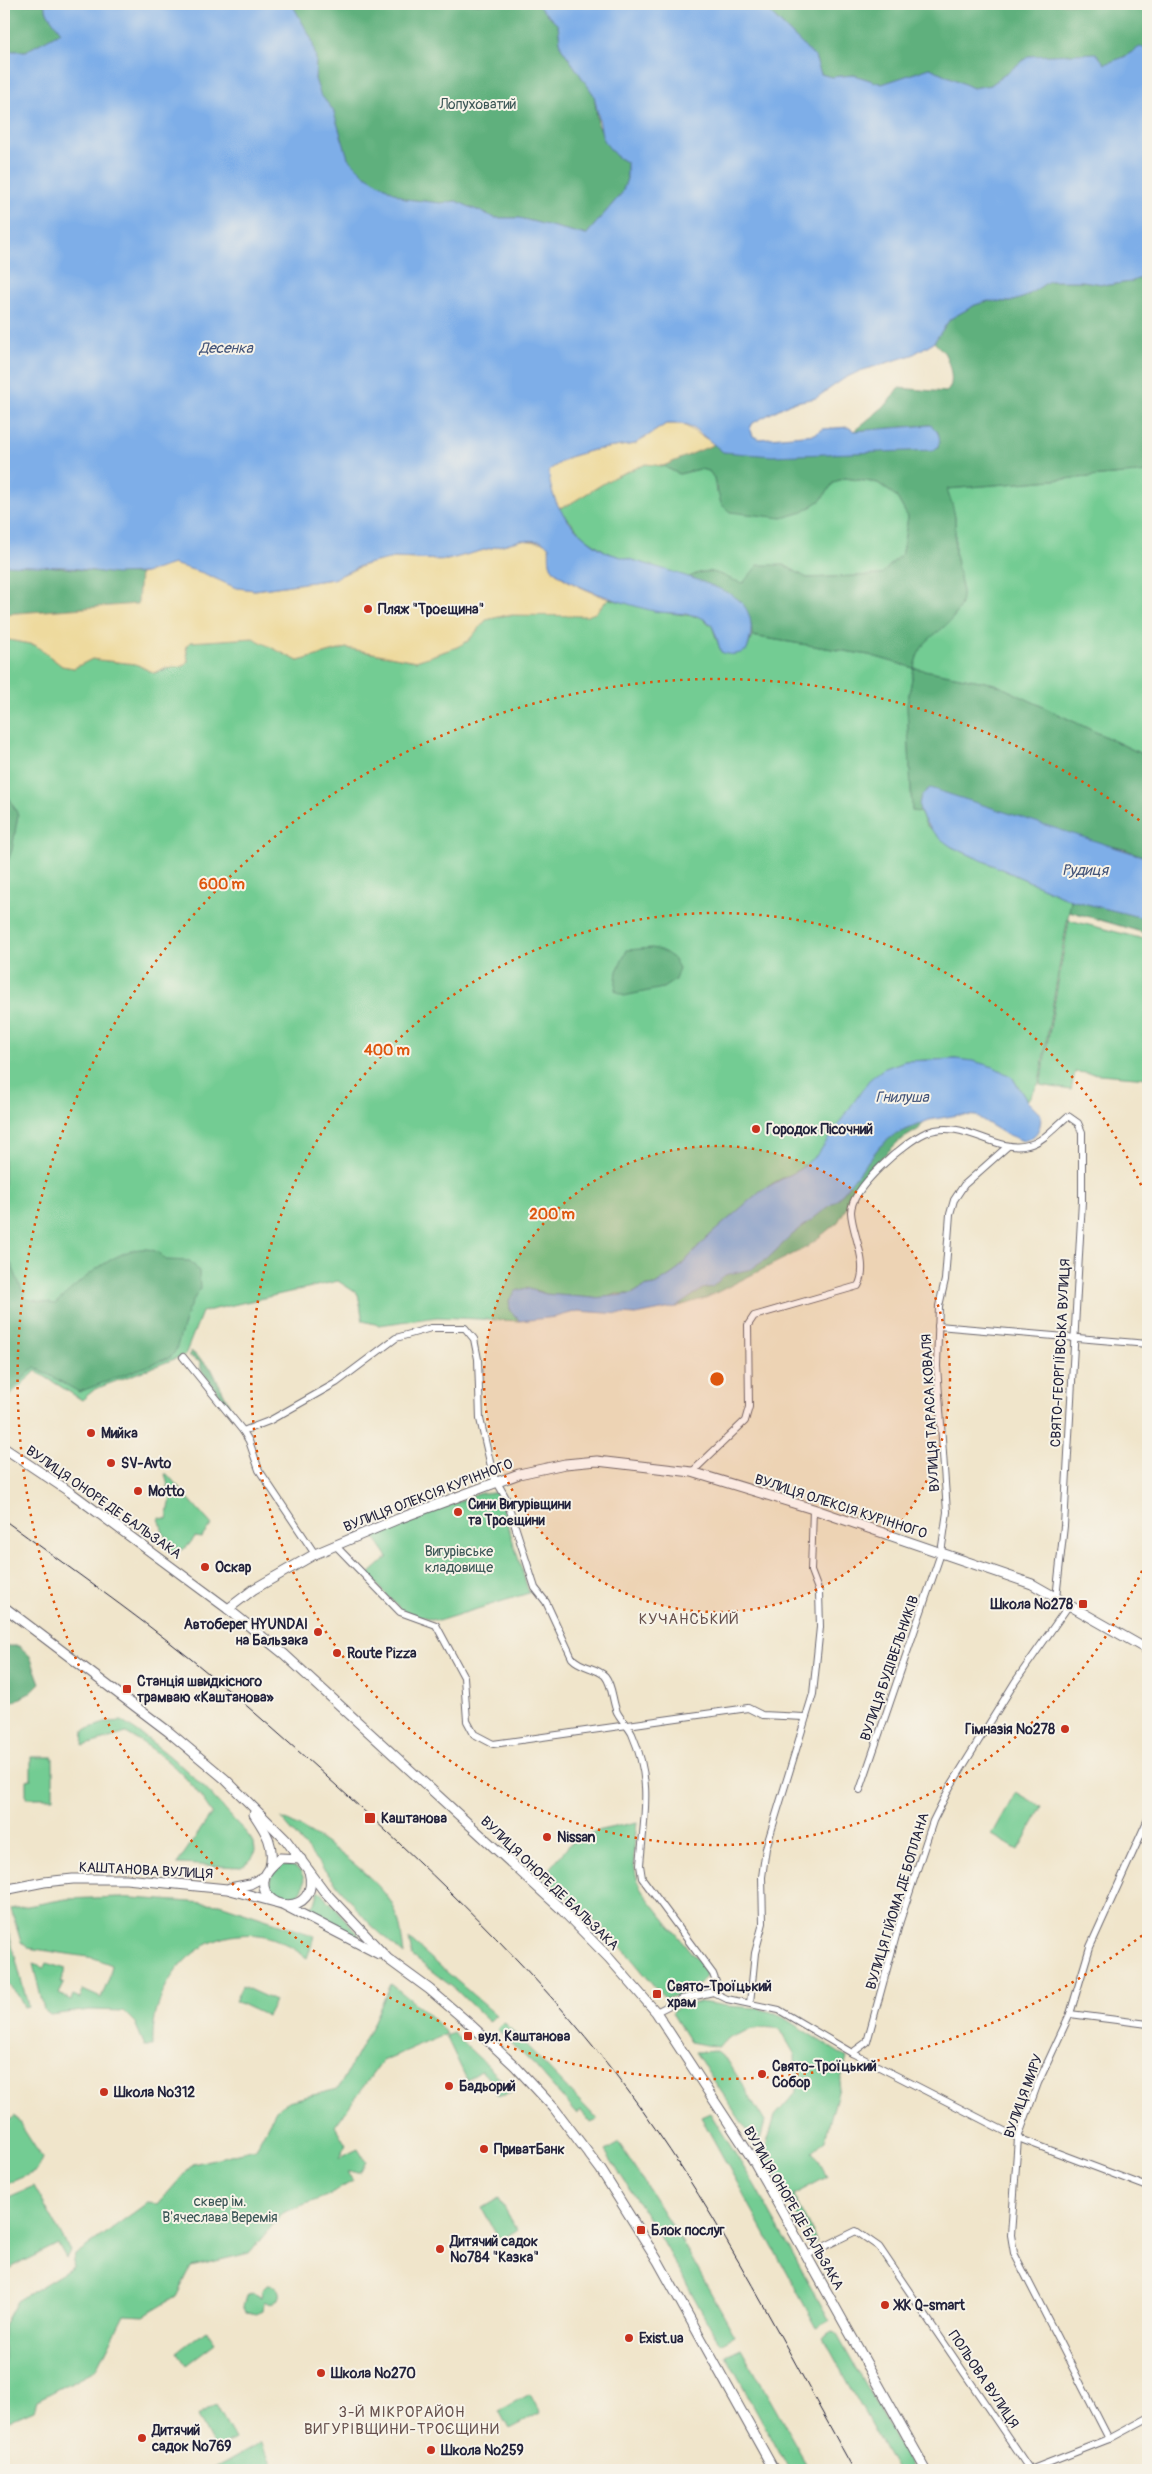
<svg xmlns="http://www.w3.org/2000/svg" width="1152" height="2474" font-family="Pangolin,sans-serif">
	<rect width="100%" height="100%" fill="#f7f3e8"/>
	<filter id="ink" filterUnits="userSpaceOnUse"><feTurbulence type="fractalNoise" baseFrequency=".02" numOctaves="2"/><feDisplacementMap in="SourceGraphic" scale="10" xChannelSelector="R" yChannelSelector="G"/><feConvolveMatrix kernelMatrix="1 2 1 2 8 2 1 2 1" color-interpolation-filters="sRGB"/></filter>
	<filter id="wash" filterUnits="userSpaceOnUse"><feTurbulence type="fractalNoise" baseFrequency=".0096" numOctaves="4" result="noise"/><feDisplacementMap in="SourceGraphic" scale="20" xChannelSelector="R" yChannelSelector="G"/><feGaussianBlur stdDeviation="1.12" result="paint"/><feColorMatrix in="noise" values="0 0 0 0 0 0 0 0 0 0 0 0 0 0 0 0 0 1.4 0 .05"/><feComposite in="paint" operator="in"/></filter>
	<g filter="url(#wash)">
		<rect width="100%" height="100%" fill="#f0e5cb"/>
		<g fill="#73cc93" stroke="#4a7767">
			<path d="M646 464 663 466 679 474 700 469 709 471 714 478 716 492 821 500 834 482 845 478 878 483 896 496 908 517 902 553 881 575 807 578 784 565C774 570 754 581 744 583 719 585 719 560 688 578L608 553 584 537 558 508 568 505 614 477Z"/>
			<path d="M1148 472V757L995 684 914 668 907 705 912 811 920 812 926 825 952 847 1071 900 1039 1083 1027 1101 1012 1077 956 1059 905 1061 883 1069 818 1154 800 1169 773 1183 745 1205 708 1237 675 1272 655 1285 643 1287 632 1294H616L605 1298H575L546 1294 536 1290 510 1311 520 1321 437 1317 379 1325 363 1321 358 1294 338 1281 202 1312 185 1355 95 1389 82 1400 36 1371 4 1400V639L35 645 62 666 74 668 92 659 99 660 136 664 154 673C166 669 177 668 188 661L186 646 190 642 254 638 298 661 346 648 416 661 457 647 468 641 486 620 507 615 595 613 608 599 633 604 654 611 701 617 712 626 721 652 747 650 752 636 869 655 914 668 918 651 928 639 955 616 962 587 955 554V517L947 489Z"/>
			<path d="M1069 920 1148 940V1078L1075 1072 1071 1090 1040 1085Z"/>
			<path d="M165 1474H167L212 1525 201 1538 195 1537 187 1547 174 1553 163 1533 159 1518 167 1519 171 1498Z"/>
			<path d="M481 1493H498L529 1593 438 1621 401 1610 368 1575 388 1557 372 1534 391 1526 395 1527Z"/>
			<path d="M121 1721C164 1748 200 1780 233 1819 239 1826 250 1835 253 1843 259 1854 250 1862 241 1867L177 1864 212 1813C191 1779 162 1752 126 1733L83 1746 84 1730 108 1722Z"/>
			<path d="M31 1757H53V1798H26V1780L31 1779Z"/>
			<path d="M1016 1792 1042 1807 1018 1850 992 1835Z"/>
			<path d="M281 1818C313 1831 372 1872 391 1902 400 1918 402 1938 404 1955L368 1922Z"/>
			<path d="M637 1822C634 1849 630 1865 642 1891L707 1972C702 1989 680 1994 665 1999L615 1939 543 1876 571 1843 596 1831Z"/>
			<circle cx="287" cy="1882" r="17"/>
			<path d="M319 1890 361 1937 305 1911 315 1903Z"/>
			<path d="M118 1897 220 1904 315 1936 307 1958C293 1948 277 1937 259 1935 195 1928 150 1985 153 2046H145L135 2023 123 2011 90 2010 50 2015 44 2010 33 1964 44 1968 46 1963 66 1969 60 1982 64 1984 59 1994 71 2000 73 1995 80 1998 83 1990 101 1998 109 1979 112 1965 94 1958 28 1948 21 1942 11 1909 66 1899Z"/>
			<path d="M4 1913 28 2006 24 2007 17 1994 4 1981Z"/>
			<path d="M409 1939 496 2015 489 2022 455 1989 412 1956Z"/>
			<path d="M391 1984 427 2013 447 2034 382 2061 335 2126 346 2145 339 2158 358 2149 366 2162 360 2172H347L353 2181 327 2196 283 2213 249 2253 191 2267 176 2297 144 2316 124 2315 97 2369 37 2400 34 2410 4 2423V2325L17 2301 73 2267 75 2255 147 2203 158 2204 193 2164 255 2149 276 2110 288 2101 338 2089 365 2040Z"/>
			<path d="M242 1986 275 2001 267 2016 235 2001Z"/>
			<path d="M700 2002 727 2006 757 2008 778 2014 847 2058 825 2140 813 2151 827 2177 793 2195 817 2242 813 2244 764 2153 775 2116 796 2092 795 2055 780 2029C755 2024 737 2033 717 2047L690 2042 672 2013C677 2004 691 2003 700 2002Z"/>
			<path d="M504 2022 598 2120 591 2123 581 2111 577 2114 536 2067 497 2029Z"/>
			<path d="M453 2033 514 2091 498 2096 496 2093 499 2087 481 2071 467 2080 446 2036Z"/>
			<path d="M716 2051 728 2061 765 2122 758 2147 695 2052Z"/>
			<path d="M4 2113 10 2120 15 2116 42 2158 37 2171 4 2185Z"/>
			<path d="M710 2113 754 2184 830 2321 817 2328 701 2117Z"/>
			<path d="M619 2143 687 2250 735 2336 720 2344 660 2236 605 2151Z"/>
			<path d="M34 2186 70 2251 66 2258 58 2244 4 2271V2199Z"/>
			<path d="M499 2198 517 2230 500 2240 482 2208Z"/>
			<path d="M267 2285C276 2284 282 2291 278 2299L270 2304 264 2301 262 2311 256 2314 246 2312 243 2306 246 2296 253 2293 261 2297 262 2290Z"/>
			<path d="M206 2330 215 2343 186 2365 177 2352Z"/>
			<path d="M833 2332 836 2333 913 2470H896L823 2338Z"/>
			<path d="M741 2348 810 2470H789L726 2355Z"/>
			<path d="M530 2394 540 2413 509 2429 499 2411Z"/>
			<path d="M216 2405 235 2439 216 2450 198 2416Z"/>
			<path d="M261 2442 273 2464 262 2470H211Z"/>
		</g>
		<g fill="#5eb07d" stroke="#40695c">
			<path d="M4 4H44L48 14 62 32 26 51H4Z"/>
			<path d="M292 4H536L558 25 561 47 594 95 598 125 615 155 627 163V179L622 193 586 235 519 218H495L456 201 441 203 405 199 365 175 348 158 333 110 320 95 315 79 316 59Z"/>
			<path d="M761 4H1148V49C1133 46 1121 63 1104 64 1083 65 1051 59 1029 56L991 85 973 88 930 68 882 84 854 75 831 77 821 74 815 57Z"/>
			<path d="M1148 275V472L947 489C950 498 954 508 955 518 956 530 954 541 955 553 957 574 970 596 955 615 938 638 921 635 914 668L995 684 1148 757V858L1124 849 920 800V812L912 811 907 705 914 668 869 655 752 636C752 597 719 588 688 578 713 564 719 577 743 583L758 565H784L807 578 881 575 902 553 908 517 896 496 878 483 845 478 834 482 821 500 803 512 782 518 730 512 721 504 714 478 709 471 700 469 679 474 663 466 715 444 723 452 938 447V432L930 425 854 431 887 404 898 388 946 392C956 385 950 365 945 354 943 350 937 346 934 342L950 319 975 305 988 301 1010 302 1025 297 1049 281H1083L1109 285 1130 282Z"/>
			<path d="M14 564C56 565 98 574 140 574L138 604 4 614V565Z"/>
			<path d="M4 793 8 795 18 815 12 850 4 871Z"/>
			<path d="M1071 900 1148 919V934L1069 911Z"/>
			<path d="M652 948C666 951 672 955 679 968L675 980 663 988 624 996 615 990 617 971 627 950Z"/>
			<path d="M923 1123 919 1129 899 1141 867 1172 838 1222 807 1247 706 1298 676 1307 702 1289 712 1287 725 1275 767 1259 792 1235 837 1200 880 1146 894 1135Z"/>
			<path d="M4 1247 26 1299 55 1304C76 1285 127 1236 157 1252 160 1253 163 1258 166 1260L190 1261 199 1271 200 1288 188 1310 176 1350 171 1357 79 1392 35 1367 4 1397Z"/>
			<path d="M191 1351 211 1368 235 1416 201 1370 200 1362 189 1356Z"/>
			<path d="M6 1646H19L30 1656 40 1683 30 1693 4 1707V1650Z"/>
		</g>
		<g fill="#eeda9e" stroke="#887e6c">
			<path d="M666 424H682L715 444 663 466 646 464 614 477 568 505 558 508 549 482V470L569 457 593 450 635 444Z"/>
			<path d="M521 540 547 543C553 550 547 561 553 569 561 581 595 593 608 599L595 613 587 616 507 615 486 620 468 641 457 647 416 661 346 648 298 661 253 638 190 642 186 646 188 661 184 666 165 668 154 673 136 664 99 660 92 659 74 668 62 666 35 645 4 639V614L138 604 140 574C151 572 162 565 174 564 202 564 226 589 255 590L333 579 376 560 394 558 447 560Z"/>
		</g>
		<g fill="#7eaee8" stroke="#506892">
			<path d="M44 4H292L312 40 316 59 315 79 320 94 333 110 348 158 365 175 405 199 441 203 456 201 495 218H519L586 235 622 193 627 179V163L615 155 603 140 594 95 561 47 558 25 536 4H761L815 57 821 74 831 77 854 75 882 84 930 68 973 88 991 85 1029 56 1096 53 1105 64 1124 57 1140 47 1148 49V275L1130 282 1109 285 1083 281H1049L1025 297 1010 302 988 301 975 305 950 319 934 342 912 355 860 371 845 378 816 398 790 403 753 423 750 428 753 436 759 439 815 434 822 429 848 427 854 431 930 425C939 430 944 443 934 450L772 456 723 452 695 429 682 424H666L635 444 593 450 569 457 549 470C549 507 577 536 608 553 637 562 718 582 739 600 754 614 753 632 747 650 737 655 731 656 721 652 718 644 716 633 712 626 701 610 671 615 654 611 632 606 565 586 552 568 548 562 550 553 549 546L541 541 521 540 447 560 394 558 362 565 333 579 255 590 236 588 203 573 173 564 145 573 115 574 65 567 4 565V51H26L61 32 48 14Z"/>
			<path d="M930 788 1148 858V919L1071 900 952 847C936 837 902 806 930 788Z"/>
			<path d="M956 1059 973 1061 994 1067 1012 1077 1027 1101 1041 1115C1041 1129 1037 1137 1023 1141L1004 1133 976 1116 958 1115 929 1120 894 1135 880 1146 837 1200 792 1235 767 1259 751 1269 725 1275 712 1287 702 1289 676 1307 636 1315 578 1311 556 1317 520 1321 510 1311 509 1300 516 1291 526 1288 546 1294 594 1298 632 1294 643 1287 655 1285 675 1272 708 1237 760 1191 800 1169 818 1154 869 1080 883 1069 905 1061Z"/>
		</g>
	</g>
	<g filter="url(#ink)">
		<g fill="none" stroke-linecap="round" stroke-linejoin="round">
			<g stroke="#6a666d" stroke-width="8">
				<g id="street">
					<path d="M938 1326 1148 1344"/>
					<path d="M183 1357 243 1431"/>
					<path d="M692 1472 745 1421 749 1407 748 1325 754 1316 858 1286C870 1265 852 1234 851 1212 851 1188 905 1142 925 1133 964 1117 995 1154 1028 1145 1043 1142 1056 1126 1068 1116L1078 1123 1082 1132V1201L1064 1526 1056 1598"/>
					<path d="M335 1545 400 1612 436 1625 464 1677 467 1721 474 1734 493 1744 748 1708 762 1715 804 1717"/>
					<path d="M315 1554 259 1470 249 1441 243 1431 269 1421 336 1383 396 1338 431 1328H465L474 1339 478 1359 480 1419 493 1475 506 1498 535 1588 546 1602 572 1658C581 1668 596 1667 605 1676 613 1686 612 1701 617 1712 621 1720 628 1726 632 1734 653 1782 644 1816 640 1865L642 1878 713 1974 716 1982 713 1992"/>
					<path d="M860 1790 941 1553 947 1512 937 1366 939 1306 945 1280 950 1214 954 1200 964 1185 1008 1146"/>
					<path d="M750 2003 755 1953 763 1923 762 1877 766 1848 813 1694 820 1627 819 1592 811 1571 813 1509"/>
					<path d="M656 2012 682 1999 713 1992 727 1999 779 2010 852 2053 1018 2138 1148 2187"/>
					<path d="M1070 2014 1148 2024"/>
					<path d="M852 2053 867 2042 900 1921 933 1821 950 1787 1015 1682 1069 1605"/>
					<path d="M807 2255 856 2231 879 2247 1030 2470"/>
					<path d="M1109 2439 1014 2253 1011 2235 1018 2138 1038 2083 1070 2014 1090 1947 1148 1819"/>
					<path d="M1030 2470 1109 2439 1148 2418"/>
				</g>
			</g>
			<g stroke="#6a666d" stroke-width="11">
				<g id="secondary">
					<path d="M4 1448 70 1492 228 1609 284 1654 560 1908 609 1958 656 2012 755 2163 926 2470"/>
					<path d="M4 1607 169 1732 225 1779 286 1840 324 1891 388 1959 429 1989 471 2025 515 2066 554 2108 601 2170 658 2261 774 2470"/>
					<path d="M228 1609 254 1589 315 1554 398 1519 519 1474 565 1464 597 1461 692 1472 813 1509 1032 1584 1148 1650"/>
					<path d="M254 1814C266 1832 275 1845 270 1867"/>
					<path d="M301 1859 280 1858C275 1864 268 1868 265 1876 254 1911 321 1919 309 1871"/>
					<path d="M230 1888 250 1884 265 1876"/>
					<path d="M4 1890 44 1882 73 1879H126L227 1889 275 1902"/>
					<path d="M284 1905 379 1954"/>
				</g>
			</g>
			<use href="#street" stroke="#fff" stroke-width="6"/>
			<use href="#secondary" stroke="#fff" stroke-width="9"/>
			<path stroke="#22223b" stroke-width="1" d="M4 1520C67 1566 131 1611 191 1659 263 1718 332 1781 400 1844 487 1926 570 2010 640 2107 722 2221 786 2348 854 2470"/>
		</g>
	</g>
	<circle cx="717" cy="1379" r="233" fill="#de560e" fill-opacity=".12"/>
	<g fill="none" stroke="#de560e" stroke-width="2.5" stroke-dasharray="2.5 5">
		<circle cx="717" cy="1379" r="233"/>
		<path d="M1148 1557A466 466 0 1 1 1148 1201"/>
		<path d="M1148 1931A700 700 0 1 1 1148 827"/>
	</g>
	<g fill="#c8321e" stroke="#f7f3e8" stroke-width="2">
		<circle cx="368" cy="609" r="5"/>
		<circle cx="756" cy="1129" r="5"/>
		<circle cx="91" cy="1433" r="5"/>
		<circle cx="111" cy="1463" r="5"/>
		<circle cx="138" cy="1491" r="5"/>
		<circle cx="458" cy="1512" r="5"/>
		<circle cx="205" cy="1567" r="5"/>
		<rect x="1078" y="1599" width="10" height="10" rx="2.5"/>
		<circle cx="318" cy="1632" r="5"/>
		<circle cx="337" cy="1653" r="5"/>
		<rect x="122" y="1684" width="10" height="10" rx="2.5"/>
		<circle cx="1065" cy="1729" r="5"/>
		<rect x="364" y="1812" width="12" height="12" rx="2.5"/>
		<circle cx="547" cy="1837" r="5"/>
		<rect x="652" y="1989" width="10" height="10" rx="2.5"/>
		<rect x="463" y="2031" width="10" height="10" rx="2.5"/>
		<circle cx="762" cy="2074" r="5"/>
		<circle cx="449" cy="2086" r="5"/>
		<circle cx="104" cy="2092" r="5"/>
		<circle cx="484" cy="2149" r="5"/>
		<rect x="636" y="2225" width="10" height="10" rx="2.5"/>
		<circle cx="440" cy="2249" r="5"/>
		<circle cx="885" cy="2305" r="5"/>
		<circle cx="629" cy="2338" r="5"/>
		<circle cx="321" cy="2373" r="5"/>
		<circle cx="142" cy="2438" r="5"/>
		<circle cx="431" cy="2450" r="5"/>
	</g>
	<g text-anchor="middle" stroke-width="4" stroke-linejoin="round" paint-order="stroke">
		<g font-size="14" fill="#3a5555" stroke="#f7f3e8">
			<text x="478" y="109">Лопуховатий</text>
			<text x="459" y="1556">Вигурівське<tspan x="459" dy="16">кладовище</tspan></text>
			<text x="220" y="2206">сквер ім.<tspan x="220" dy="16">В'ячеслава Веремія</tspan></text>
		</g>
		<g font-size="14" font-weight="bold" fill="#22223b" stroke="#f7f3e8" text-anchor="start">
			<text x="378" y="614">Пляж "Троєщина"</text>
			<text x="766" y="1134">Городок Пісочний</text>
			<text x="101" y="1438">Мийка</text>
			<text x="121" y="1468">SV-Avto</text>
			<text x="148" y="1496">Motto</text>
			<text x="468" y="1509">Сини Вигурівщини<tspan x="468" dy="16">та Троєщини</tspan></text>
			<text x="215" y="1572">Оскар</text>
			<text x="1073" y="1609" text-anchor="end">Школа №278</text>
			<text x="308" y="1629" text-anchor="end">Автоберег HYUNDAI<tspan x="308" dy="16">на Бальзака</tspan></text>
			<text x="347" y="1658">Route Pizza</text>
			<text x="137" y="1686">Станція швидкісного<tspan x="137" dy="16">трамваю «Каштанова»</tspan></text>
			<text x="1055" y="1734" text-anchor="end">Гімназія №278</text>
			<text x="381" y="1823">Каштанова</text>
			<text x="557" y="1842">Nissan</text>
			<text x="667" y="1991">Свято-Троїцький<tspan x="667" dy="16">храм</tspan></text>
			<text x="478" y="2041">вул. Каштанова</text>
			<text x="772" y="2071">Свято-Троїцький<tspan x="772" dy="16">Собор</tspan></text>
			<text x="459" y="2091">Бадьорий</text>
			<text x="114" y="2097">Школа №312</text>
			<text x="494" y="2154">ПриватБанк</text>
			<text x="651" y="2235">Блок послуг</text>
			<text x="450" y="2246">Дитячий садок<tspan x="450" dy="16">№784 "Казка"</tspan></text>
			<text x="895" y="2310">ЖК Q-smart</text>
			<text x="639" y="2343">Exist.ua</text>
			<text x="331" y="2378">Школа №270</text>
			<text x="152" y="2435">Дитячий<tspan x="152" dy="16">садок №769</tspan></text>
			<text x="441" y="2455">Школа №259</text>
		</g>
		<g font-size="14" fill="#22223b" stroke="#f7f3e8">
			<text transform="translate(1060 1353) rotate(-87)" y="5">СВЯТО-ГЕОРГІЇВСЬКА ВУЛИЦЯ</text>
			<text transform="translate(930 1413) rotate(-93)" y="5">ВУЛИЦЯ ТАРАСА КОВАЛЯ</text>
			<text transform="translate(428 1495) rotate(-21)" y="5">ВУЛИЦЯ ОЛЕКСІЯ КУРІННОГО</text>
			<text transform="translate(104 1502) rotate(35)" y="5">ВУЛИЦЯ ОНОРЕ ДЕ БАЛЬЗАКА</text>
			<text transform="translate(841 1506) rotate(18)" y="5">ВУЛИЦЯ ОЛЕКСІЯ КУРІННОГО</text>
			<text transform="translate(889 1668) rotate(-71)" y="5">ВУЛИЦЯ БУДІВЕЛЬНИКІВ</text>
			<text transform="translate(146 1870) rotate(3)" y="5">КАШТАНОВА ВУЛИЦЯ</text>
			<text transform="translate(550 1883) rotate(44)" y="5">ВУЛИЦЯ ОНОРЕ ДЕ БАЛЬЗАКА</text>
			<text transform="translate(897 1901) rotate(-73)" y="5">ВУЛИЦЯ ГІЙОМА ДЕ БОПЛАНА</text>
			<text transform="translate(1023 2096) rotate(-70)" y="5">ВУЛИЦЯ МИРУ</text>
			<text transform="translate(794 2208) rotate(60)" y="5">ВУЛИЦЯ ОНОРЕ ДЕ БАЛЬЗАКА</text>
			<text transform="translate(984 2379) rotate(56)" y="5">ПОЛЬОВА ВУЛИЦЯ</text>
		</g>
		<g font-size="15" font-style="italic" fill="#425378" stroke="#f7f3e8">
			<text x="226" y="353">Десенка</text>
			<text x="1085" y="875">Рудиця</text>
			<text x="902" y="1102">Гнилуша</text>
		</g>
		<g font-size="15" letter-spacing="1" fill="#67514d" stroke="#f7f3e8">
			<text x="689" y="1624">КУЧАНСЬКИЙ</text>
			<text x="402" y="2417">3-Й МІКРОРАЙОН<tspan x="402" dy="17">ВИГУРІВЩИНИ-ТРОЄЩИНИ</tspan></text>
		</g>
	</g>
	<circle cx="717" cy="1379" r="8" fill="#de560e" stroke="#f7f3e8" stroke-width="2.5"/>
	<g font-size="15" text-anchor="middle" font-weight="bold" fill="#de560e" stroke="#f7f3e8" stroke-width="4" stroke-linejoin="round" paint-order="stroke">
		<text x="222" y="889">600 m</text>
		<text x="387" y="1055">400 m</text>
		<text x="552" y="1219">200 m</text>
	</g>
	<rect width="1152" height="2474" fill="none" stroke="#f7f3e8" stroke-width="20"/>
</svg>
